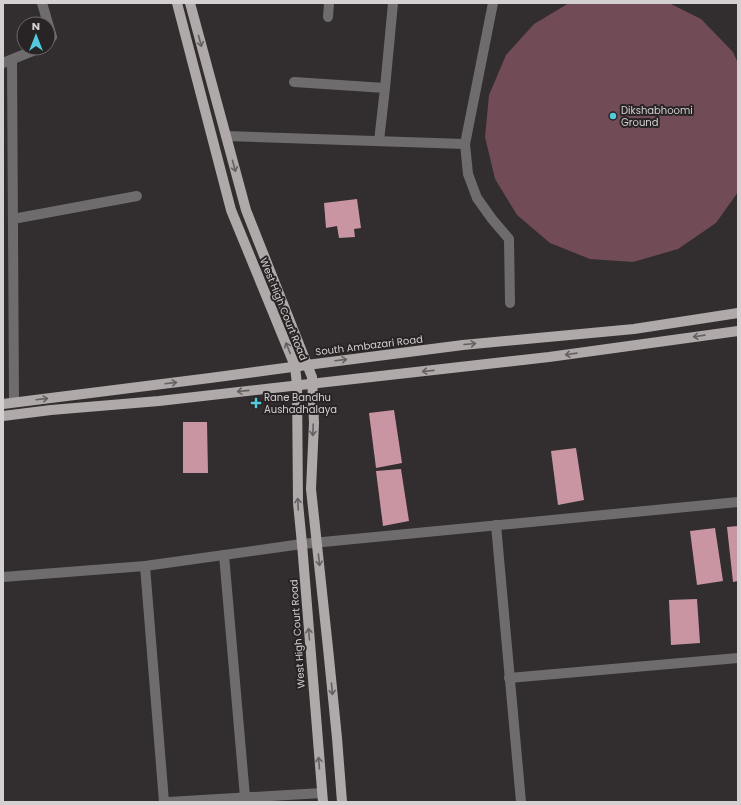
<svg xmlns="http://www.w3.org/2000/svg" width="741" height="805" font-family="Poppins,sans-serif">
	<rect width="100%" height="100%" fill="#322d2e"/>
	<path fill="#714b56" d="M569 3H669L701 19 733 52 738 63V192L716 223 678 249 633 262 590 259 550 243 517 215 495 179 485 137 489 95 506 55 534 24Z"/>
	<g fill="#c995a3">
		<path d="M357 199 361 228 354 229 355 237 339 238 337 226 326 228 324 203Z"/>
		<path d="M394 410 402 463 376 468 369 413Z"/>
		<path d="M183 422H207L208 473H183Z"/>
		<path d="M576 448 584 500 558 505 551 451Z"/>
		<path d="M401 469 409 521 383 526 376 471Z"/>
		<path d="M738 526V581L733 582 727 527Z"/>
		<path d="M715 528 723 581 697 585 690 531Z"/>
		<path d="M697 599 700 643 671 645 669 600Z"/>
	</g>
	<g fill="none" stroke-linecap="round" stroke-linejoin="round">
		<g stroke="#6f6c6d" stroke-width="10">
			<path d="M42 3 52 37 48 41"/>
			<path d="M493 3 465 144 468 174 477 198 492 219 509 239 510 303"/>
			<path d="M328 17 329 3"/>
			<path d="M12 60 14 402"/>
			<path d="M3 63 40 48"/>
			<path d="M294 82 385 88 379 141"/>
			<path d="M385 88 393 3"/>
			<path d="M226 136 465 144"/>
			<path d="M13 219 137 196"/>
			<path d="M496 525 521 802"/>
			<path d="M224 555 245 797"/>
			<path d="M145 566 164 802"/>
			<path d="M3 577 145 566 302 544 738 502"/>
			<path d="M509 678 738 658"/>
			<path d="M168 802 322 793"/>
		</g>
		<g stroke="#afa9aa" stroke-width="10">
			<path d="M177 3 231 210 295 366 297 385 298 503 302 544 323 802"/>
			<path d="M190 3 246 210 312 377 314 423 311 489 328 648 337 738 342 802"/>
			<path d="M3 404 210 378 307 365 463 345 634 329 738 313"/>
			<path d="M3 416 51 410 159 401 549 357 738 331"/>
		</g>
	</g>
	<defs><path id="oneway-shaft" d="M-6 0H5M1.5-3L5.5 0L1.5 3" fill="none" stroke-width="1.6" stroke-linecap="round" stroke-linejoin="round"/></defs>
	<g stroke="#655f60">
		<use href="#oneway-shaft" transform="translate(200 41) rotate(75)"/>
		<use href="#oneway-shaft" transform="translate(234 166) rotate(75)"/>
		<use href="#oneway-shaft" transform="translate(699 336) rotate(172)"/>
		<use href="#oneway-shaft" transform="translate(470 344) rotate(-5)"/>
		<use href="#oneway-shaft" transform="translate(288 348) rotate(-112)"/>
		<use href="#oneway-shaft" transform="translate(571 354) rotate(172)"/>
		<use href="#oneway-shaft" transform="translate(341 360) rotate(-7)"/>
		<use href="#oneway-shaft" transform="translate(428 371) rotate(174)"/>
		<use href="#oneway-shaft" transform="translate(171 383) rotate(-7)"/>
		<use href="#oneway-shaft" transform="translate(243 391) rotate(174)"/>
		<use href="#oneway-shaft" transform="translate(42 399) rotate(-7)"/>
		<use href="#oneway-shaft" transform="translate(313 430) rotate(92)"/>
		<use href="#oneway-shaft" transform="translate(298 504) rotate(-93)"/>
		<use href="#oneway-shaft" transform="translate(319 560) rotate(84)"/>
		<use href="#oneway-shaft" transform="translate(309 634) rotate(-94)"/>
		<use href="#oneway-shaft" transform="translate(332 689) rotate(85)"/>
		<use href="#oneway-shaft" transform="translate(319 763) rotate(-94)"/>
	</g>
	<g fill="#54cade" stroke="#282324" stroke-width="1.5">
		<circle cx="613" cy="116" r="4"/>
		<path d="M254 397h4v4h4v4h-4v4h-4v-4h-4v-4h4z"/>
	</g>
	<g text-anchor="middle" stroke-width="4" stroke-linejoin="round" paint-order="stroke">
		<g font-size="10" fill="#d4d0d1" stroke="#282324" text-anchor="start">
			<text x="621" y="114">Dikshabhoomi<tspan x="621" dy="12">Ground</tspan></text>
			<text x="264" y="401">Rane Bandhu<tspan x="264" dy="12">Aushadhalaya</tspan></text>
		</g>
		<g font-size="10" fill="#d4d0d1" stroke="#282324">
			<text transform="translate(284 309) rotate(68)" y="4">West High Court Road</text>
			<text transform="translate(369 345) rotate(-7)" y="4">South Ambazari Road</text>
			<text transform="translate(297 634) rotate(-94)" y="4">West High Court Road</text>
		</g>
	</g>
	<rect width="741" height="805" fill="none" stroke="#d4d0d1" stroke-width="8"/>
	<g transform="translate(36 36)"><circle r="19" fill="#282324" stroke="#6d6869"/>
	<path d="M0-3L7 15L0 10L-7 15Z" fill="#54cade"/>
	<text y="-6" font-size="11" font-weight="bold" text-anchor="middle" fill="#d4d0d1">N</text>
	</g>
</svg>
